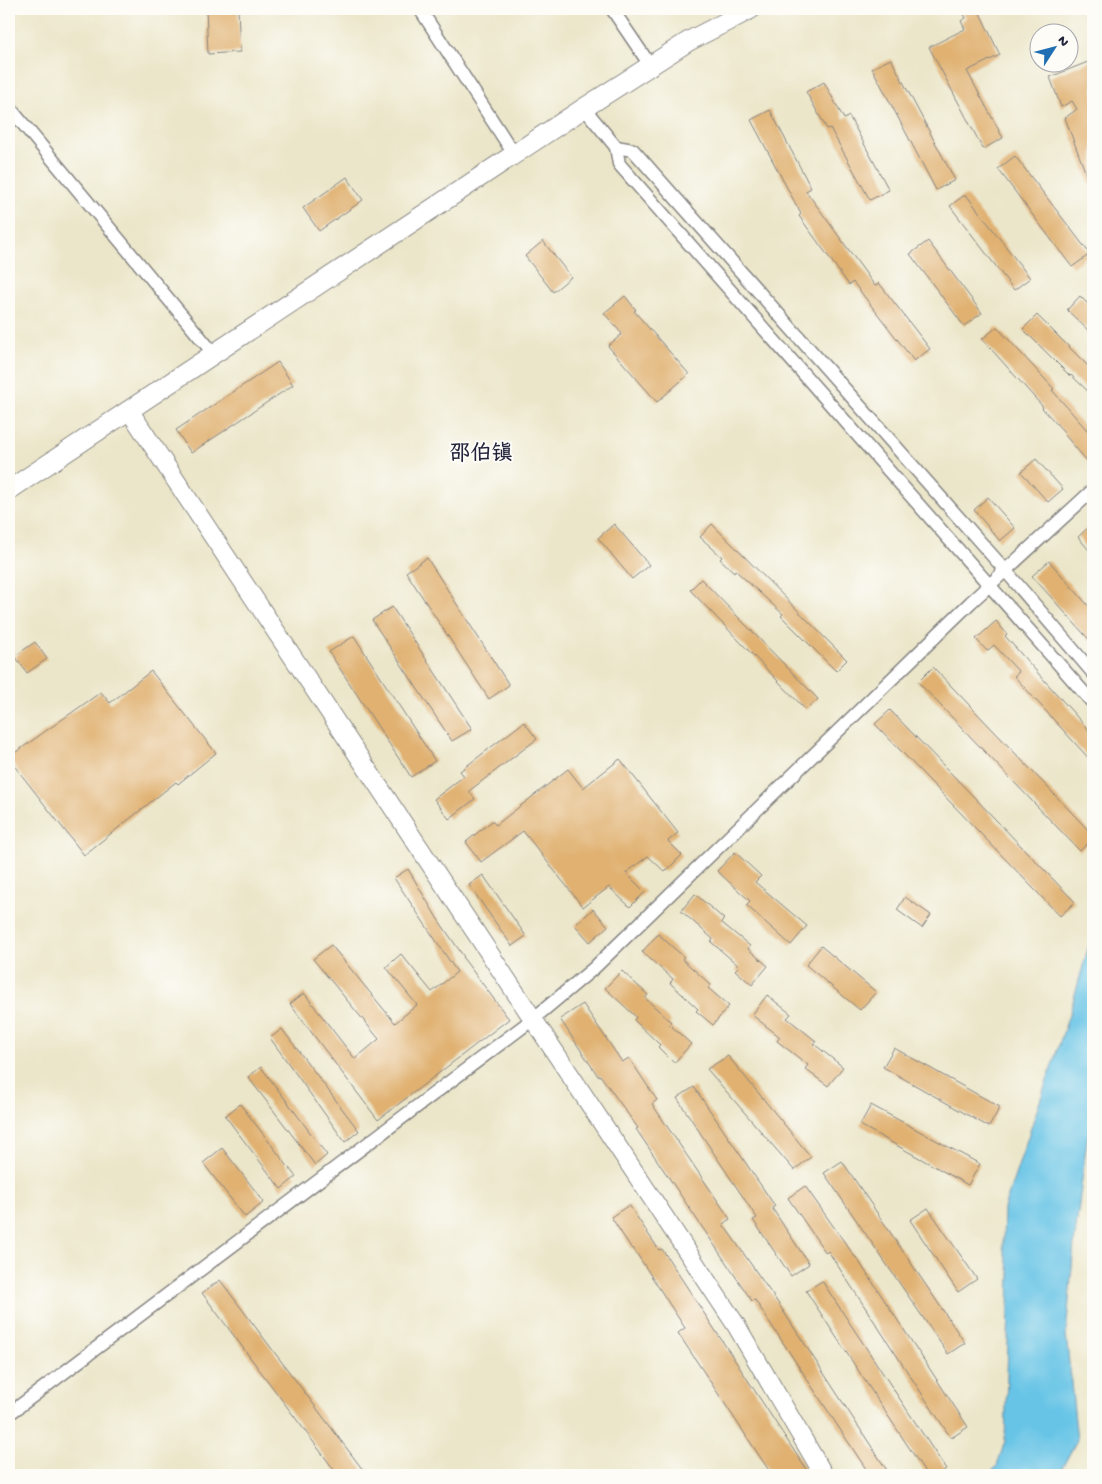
<svg xmlns="http://www.w3.org/2000/svg" width="1102" height="1484" font-family="'Gochi Hand','LXGW WenKai TC',sans-serif">
	<rect width="100%" height="100%" fill="#fdfcf7"/>
	<filter id="ink" filterUnits="userSpaceOnUse"><feTurbulence type="fractalNoise" baseFrequency=".02" numOctaves="2"/><feDisplacementMap in="SourceGraphic" scale="10" xChannelSelector="R" yChannelSelector="G"/><feConvolveMatrix kernelMatrix="1 2 1 2 8 2 1 2 1" color-interpolation-filters="sRGB"/></filter>
	<filter id="wash" filterUnits="userSpaceOnUse"><feTurbulence type="fractalNoise" baseFrequency=".0096" numOctaves="4" result="noise"/><feDisplacementMap in="SourceGraphic" scale="20" xChannelSelector="R" yChannelSelector="G"/><feGaussianBlur stdDeviation="1.12" result="paint"/><feColorMatrix in="noise" values="0 0 0 0 0 0 0 0 0 0 0 0 0 0 0 0 0 1.4 0 .05"/><feComposite in="paint" operator="in"/></filter>
	<g filter="url(#wash)">
		<rect width="100%" height="100%" fill="#ebe6c9"/>
		<path fill="#68c4e6" stroke="#457390" d="M1093 931V1118L1087 1139 1074 1245 1066 1334 1077 1440 1062 1468 1054 1475H988L997 1466 1005 1441 1010 1275 1003 1247 1004 1208 1070 1012Z"/>
		<g id="blocks">
			<g fill="#e0b171">
				<path d="M206 9H238L240 52 208 54Z"/>
				<path d="M961 9H978L1000 55 967 71 1003 138 983 149 929 47 965 29 961 21 966 18Z"/>
				<path d="M891 59 955 180 936 190 872 68Z"/>
				<path d="M1093 60V190H1092L1065 118 1077 109 1072 101 1061 107 1050 77Z"/>
				<path d="M824 82 844 119 849 116 889 190 870 200 830 128 827 129 806 92Z"/>
				<path d="M770 110 811 188 806 191 875 286 879 283 930 349 914 361 853 282 849 285 799 216 801 214 751 120Z"/>
				<path d="M1015 156 1090 254 1072 267 998 169Z"/>
				<path d="M347 177 363 200 319 231 303 208Z"/>
				<path d="M963 196H967L1030 278 1014 290 950 206Z"/>
				<path d="M543 241 571 277 553 292 525 256Z"/>
				<path d="M928 241 982 313 964 326 910 254Z"/>
				<path d="M625 296 636 310 634 311 689 374 657 402 608 346 622 334 604 313Z"/>
				<path d="M1080 296 1093 309V335L1067 310Z"/>
				<path d="M1037 315 1093 371V396L1071 375 1070 376 1023 329Z"/>
				<path d="M997 327 1054 389 1052 390 1093 437V468L1064 434 1065 433 1042 408 1043 407 982 339Z"/>
				<path d="M278 362 293 385 191 453 176 430Z"/>
				<path d="M1036 459 1063 489 1048 502 1021 472Z"/>
				<path d="M988 497 1015 528 1000 541 974 510Z"/>
				<path d="M1093 523V555L1078 537Z"/>
				<path d="M614 524 649 565 632 579 598 538Z"/>
				<path d="M712 524 847 660 836 671 781 616 783 614 735 570 734 572 720 559 722 557 700 537Z"/>
				<path d="M427 558 509 685 489 699 406 572Z"/>
				<path d="M1049 561 1093 611V644L1032 576Z"/>
				<path d="M701 579 818 699 806 710 690 590Z"/>
				<path d="M392 607 472 729 452 741 372 620Z"/>
				<path d="M996 621 1007 634 1005 636 1093 735V763L1014 676 1019 672 994 645 987 651 976 639Z"/>
				<path d="M354 636 435 761 411 777 329 652Z"/>
				<path d="M35 642 47 659 27 673 15 656Z"/>
				<path d="M933 667 1093 835V838L1080 851 918 682Z"/>
				<path d="M151 671 216 753 178 784 176 782 84 855 9 759V757L101 692 110 703Z"/>
				<path d="M890 710 1075 902 1060 916 875 724Z"/>
				<path d="M524 722 537 739 469 791 475 799 449 819 434 799 464 776 460 771Z"/>
				<path d="M620 759 678 833 668 841 682 855 665 872 648 856 626 873 645 892 630 907 609 887 583 907 523 831 481 862 466 842 492 821 496 825 568 769 583 788Z"/>
				<path d="M735 852 761 876 755 882 807 926 791 945 746 905 750 901 717 871Z"/>
				<path d="M408 869 437 918 464 957 463 958 509 1019 378 1120 290 1004 304 993 355 1059 379 1039 313 959 331 945 395 1023 417 1005 386 967 401 954 432 992 457 972 394 878Z"/>
				<path d="M483 875 526 936 512 946 469 885Z"/>
				<path d="M695 894 724 919 721 922 750 946 748 949 768 966 752 985 735 970 739 966 711 942 713 939 681 911Z"/>
				<path d="M905 897 931 915 922 928 897 910Z"/>
				<path d="M593 909 608 926 590 942 575 925Z"/>
				<path d="M658 934 684 957 682 959 711 985 708 988 729 1006 713 1025 696 1011 698 1009 670 983 673 979 642 952Z"/>
				<path d="M821 946 876 992 860 1010 806 965Z"/>
				<path d="M622 971 648 995 645 998 671 1022 669 1024 691 1044 674 1063 658 1047 660 1045 634 1020 636 1017 605 988Z"/>
				<path d="M767 995 791 1014 787 1018 816 1041 814 1044 843 1067 828 1086 805 1069 808 1065 777 1041 780 1037 752 1015Z"/>
				<path d="M583 1004 622 1062 629 1058 657 1100 652 1104 730 1219 723 1224 778 1303 890 1475H870L755 1300 752 1301 636 1129 638 1128 600 1075 598 1076 560 1019Z"/>
				<path d="M282 1029 359 1131 345 1142 270 1038Z"/>
				<path d="M894 1048 1000 1107 989 1127 883 1067Z"/>
				<path d="M728 1056 811 1157 794 1170 707 1069Z"/>
				<path d="M261 1067 327 1155 315 1165 248 1077Z"/>
				<path d="M694 1087 775 1206 772 1208 809 1264 791 1276 753 1220 757 1218 677 1098Z"/>
				<path d="M240 1104 296 1177 281 1189 225 1116Z"/>
				<path d="M871 1105 980 1164 968 1185 860 1125Z"/>
				<path d="M222 1148 264 1202 245 1217 203 1163Z"/>
				<path d="M842 1161 965 1343 948 1354 824 1173Z"/>
				<path d="M805 1186 855 1257H856L968 1427 951 1438 828 1251 826 1253 788 1198Z"/>
				<path d="M629 1205 659 1250 662 1249 810 1475H772L678 1333 685 1328 633 1248 632 1249 611 1217Z"/>
				<path d="M928 1208 977 1279 958 1292 910 1220Z"/>
				<path d="M220 1280 363 1470 356 1475H338L202 1293Z"/>
				<path d="M822 1281 946 1469 937 1475H927L806 1291Z"/>
			</g>
		</g>
	</g>
	<g filter="url(#ink)">
		<use href="#blocks" fill-opacity="0" stroke="#868482" stroke-width="1"/>
		<g fill="none" stroke-linecap="round" stroke-linejoin="round">
			<g stroke="#868482" stroke-width="15">
				<g id="minor">
					<path d="M420 9 514 154"/>
					<path d="M612 9 650 65"/>
					<path d="M9 107 214 354"/>
					<path d="M584 108 616 147"/>
					<path d="M1093 673 1005 570 633 150 616 147 619 164 1093 703"/>
					<path d="M9 1414 533 1019 594 968 971 602 1093 490"/>
				</g>
			</g>
			<g stroke="#868482" stroke-width="20">
				<path id="secondary" d="M129 410 736 1325 824 1475"/>
			</g>
			<g stroke="#868482" stroke-width="21">
				<path id="primary" d="M9 490 584 108 689 41 751 9"/>
			</g>
			<use href="#minor" stroke="#fff" stroke-width="12"/>
			<use href="#secondary" stroke="#fff" stroke-width="18"/>
			<use href="#primary" stroke="#fff" stroke-width="19"/>
		</g>
	</g>
	<g text-anchor="middle" stroke-width="4" stroke-linejoin="round" paint-order="stroke">
		<g font-size="21" font-weight="bold" fill="#22223b" stroke="#fdfcf7">
			<text x="481" y="459">邵伯镇</text>
		</g>
	</g>
	<rect width="1102" height="1484" fill="none" stroke="#fdfcf7" stroke-width="30"/>
	<g transform="translate(1054 48) rotate(54)"><circle r="24" fill="#fdfcf7" stroke="#a5a5ac"/>
	<path d="M0-4L9 19L0 12L-9 19Z" fill="#1f6fb2"/>
	<text y="-8" font-size="14" font-weight="bold" text-anchor="middle" fill="#22223b">N</text>
	</g>
</svg>
